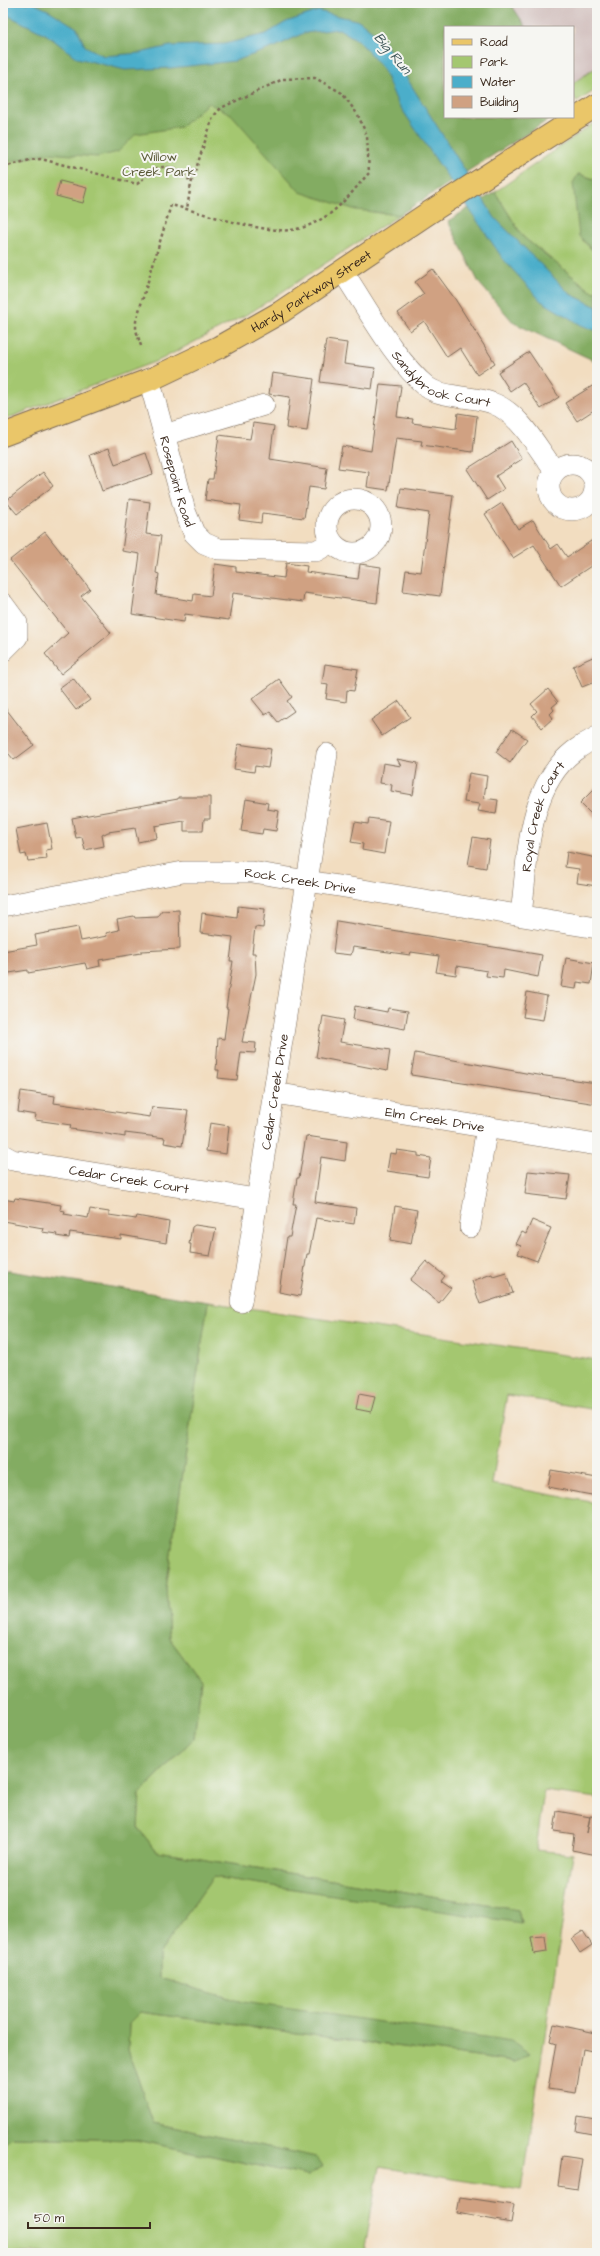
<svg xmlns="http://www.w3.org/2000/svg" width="600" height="2256" font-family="'Architects Daughter',sans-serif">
	<rect width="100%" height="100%" fill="#f6f6f2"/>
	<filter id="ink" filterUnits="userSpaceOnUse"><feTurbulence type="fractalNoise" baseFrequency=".025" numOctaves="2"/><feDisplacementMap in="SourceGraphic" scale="8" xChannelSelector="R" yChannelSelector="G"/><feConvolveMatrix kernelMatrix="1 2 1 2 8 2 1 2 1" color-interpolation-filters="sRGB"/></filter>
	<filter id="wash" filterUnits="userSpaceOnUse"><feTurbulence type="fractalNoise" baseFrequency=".012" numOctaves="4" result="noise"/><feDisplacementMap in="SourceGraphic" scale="16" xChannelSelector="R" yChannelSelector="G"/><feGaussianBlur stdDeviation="0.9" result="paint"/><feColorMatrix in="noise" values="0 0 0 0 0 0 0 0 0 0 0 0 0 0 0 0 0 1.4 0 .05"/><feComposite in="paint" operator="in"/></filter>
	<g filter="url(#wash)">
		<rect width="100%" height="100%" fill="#f2ddc0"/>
		<path fill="#d1bfbd" d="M510 3H597V67L573 83V27H526Z"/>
		<g fill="#a4c770" stroke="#707847">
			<path d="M3 3H510L526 27H445V117L373 212 399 215 253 311 162 359 3 420Z"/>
			<path d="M597 67V89L577 102 573 95V83Z"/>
			<path d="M597 121V180L579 174V236L597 255V292L591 291 523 237 495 192Z"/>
			<path d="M208 1302 597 1360V1410L507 1395 492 1484 597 1503V1798L544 1791 536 1850 573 1854 521 2190 379 2167 364 2253H3V2143L12 2137 136 2140 308 2176 315 2157 153 2123 128 2050 129 2023 140 2012 514 2062 243 2002 159 1978V1954L213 1877 521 1922 518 1910 157 1852 138 1828 140 1793 194 1738 201 1681 169 1638 166 1588Z"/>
		</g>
		<g fill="#83ac62" stroke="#5f6b40">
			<path d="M3 3H510L526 27H445V117H553L399 215 356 210 300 192 231 114 208 103 181 127 136 134 118 152 97 157 49 153 3 163Z"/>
			<path d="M578 174 597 180V255L579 236 573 183Z"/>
			<path d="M495 192 523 237 591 291 597 292V362L514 323 479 283 448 221Z"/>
			<path d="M3 1270 208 1302 166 1588 169 1638 201 1681 194 1738 140 1793 138 1828 157 1852 518 1910 521 1923 213 1877 159 1954V1978L243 2002 512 2041 530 2054 514 2062 140 2012 129 2023 128 2050 153 2123 316 2157 322 2166 308 2176 136 2140 12 2137 3 2143Z"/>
		</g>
		<path fill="#4baeca" stroke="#436c74" d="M3 3H33L50 11 77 28 85 46 104 56 140 53 170 46 224 44 266 34 286 22 318 11 360 21 382 39 495 218 570 294 597 307V331L581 325 541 301 503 259 397 102 383 69 359 41 339 29 304 33 275 47 235 61 171 68 125 70 77 58 47 35 3 13Z"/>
		<g id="blocks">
			<g fill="#d0a182">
				<path d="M60 181 87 188 83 203 56 196Z"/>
				<path d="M433 269 455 299 495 363 477 375 460 348 447 357 424 321 410 331 398 313 424 294 415 282Z"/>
				<path d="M326 340 347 343 344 364 375 368 372 389 320 382Z"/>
				<path d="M529 352 559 397 541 409 523 382 510 391 498 372Z"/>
				<path d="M272 373 314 379 307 431 286 428 290 397 269 394Z"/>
				<path d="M597 383V408L577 421 565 403Z"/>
				<path d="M380 384 401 386 397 417 413 419 412 423 456 429 458 413 477 416 473 452 421 445 422 441 396 438 388 490 367 487 369 472 338 468 342 446 371 451Z"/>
				<path d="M253 423 274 426 270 459 327 468 324 489 309 487 304 518 262 513 261 523 239 520 241 505 205 500 208 479H213L219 435 250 439Z"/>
				<path d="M511 441 522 459 496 476 504 489 487 500 467 469Z"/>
				<path d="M109 448 115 464 146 453 153 474 102 491 90 455Z"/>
				<path d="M43 472 53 486 17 514 6 501Z"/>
				<path d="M401 488 453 495 440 596 403 591 406 570 421 572 429 513 398 508Z"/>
				<path d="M129 499 150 502 146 534 161 536 156 573 159 574 156 595 193 601 194 594 211 596 215 564 236 567V572L284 578 286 563 307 566 306 572 358 579 360 564 381 567 377 603 304 593 303 602 233 593 229 620 185 614 184 622 132 614 140 554 122 551Z"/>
				<path d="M502 503 518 529 533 520 551 549 558 544 567 557 597 537V562L561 586 534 545 513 558 485 514Z"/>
				<path d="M45 532 90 589 81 596 111 633 61 674 45 654 68 633 10 560Z"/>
				<path d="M597 655V681L582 687 573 666Z"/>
				<path d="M325 664 358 669 354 691 347 690 346 702 326 699 328 685 322 684Z"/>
				<path d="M73 678 90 700 76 710 59 688Z"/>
				<path d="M279 679 292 697 287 701 294 711 278 722 270 712 265 715 252 699Z"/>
				<path d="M548 689 558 702 552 707 554 710 550 714 553 718 542 728 532 716 537 711 531 704Z"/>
				<path d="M399 701 410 717 382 736 371 720Z"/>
				<path d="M3 705 34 745 14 760 3 747Z"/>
				<path d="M512 729 527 739 510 763 496 752Z"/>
				<path d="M238 744 271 749 268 768 255 766 254 772 234 769Z"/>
				<path d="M397 759 418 763 413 795 391 791 392 785 380 783 383 763 401 766Z"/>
				<path d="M469 773 487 776 484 798 498 800 496 814 478 811 480 804 464 802Z"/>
				<path d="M597 786V820L580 803Z"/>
				<path d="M178 797H210V819H204L203 831H184V821L155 826 157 838 138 842 135 828 108 832 102 835 104 846 85 850 82 837 76 838 72 818 178 799Z"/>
				<path d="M246 799 268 803 267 809 279 811 276 831 263 829 262 834 241 831Z"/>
				<path d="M369 818 389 821 384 854 362 850 363 844 351 842 355 822 368 824Z"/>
				<path d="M47 823 52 849 46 850 47 859 28 861 26 854 21 855 16 829Z"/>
				<path d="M473 837 490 840 486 868 468 865Z"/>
				<path d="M567 852 597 858V886L577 883 579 869 565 867Z"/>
				<path d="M238 906 265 909 263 928 255 927 252 953H255L256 974 242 1042 256 1043 255 1053 241 1052 237 1080 218 1078 219 1070H216L218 1038 224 1039 228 1008H226L233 961H230L233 937 200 933 202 913 237 918Z"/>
				<path d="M179 910 180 949 141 951V953L99 960 100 966 87 969 85 963 28 973V970L3 974V951L37 945 35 935 78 927 81 941 107 936 106 933 119 930 117 919 134 916 135 918 158 917 162 911Z"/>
				<path d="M337 921 542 955 538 977 504 970 503 978 486 976 487 971 457 966 456 975 436 972 439 956 411 952 410 955 353 947 351 955 333 953Z"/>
				<path d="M566 958 594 963 591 984 577 982 576 989 561 987Z"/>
				<path d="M527 992 547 996 543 1020 523 1017Z"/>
				<path d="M355 1006 387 1012 388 1008 408 1011 405 1029 353 1019Z"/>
				<path d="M323 1016 344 1020 340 1042 390 1050 387 1071 316 1057Z"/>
				<path d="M415 1053 531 1074 597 1083V1104L411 1075Z"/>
				<path d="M21 1091 55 1096 54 1103 150 1117 152 1107 188 1110 182 1146 164 1143 165 1138 158 1137 125 1133V1137L101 1133 70 1129 71 1125 35 1120 36 1115 18 1112Z"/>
				<path d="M210 1123 229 1126 226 1154 206 1151Z"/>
				<path d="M306 1136 347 1142 345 1161 321 1157 315 1202 356 1208 354 1224 316 1218 309 1254H307L300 1296 279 1292 287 1237H290L296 1204H293L297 1178H299Z"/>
				<path d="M397 1150 418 1153V1156L431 1158 428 1177 387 1171 390 1153 396 1154Z"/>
				<path d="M528 1171 570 1175 566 1199 525 1194Z"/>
				<path d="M15 1198 61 1205 60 1210 65 1211 64 1214 88 1218 90 1209 109 1212V1215L136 1219 137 1216 169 1222 166 1243 121 1235V1239L70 1232 69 1238 56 1236 57 1234 42 1232 43 1228 3 1221V1199L14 1201Z"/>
				<path d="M395 1206 417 1210 411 1244 390 1240Z"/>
				<path d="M532 1220 551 1228 537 1261 518 1254 521 1246 516 1244 522 1232 526 1234Z"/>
				<path d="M195 1225 216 1228 210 1256 190 1253 191 1244H189L192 1227Z"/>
				<path d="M426 1261 445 1276 441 1281 451 1288 439 1303 410 1280Z"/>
				<path d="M506 1273 513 1293 480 1304 472 1281 492 1274 493 1277Z"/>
				<path d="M359 1394 375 1397 371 1412 356 1409Z"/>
				<path d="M551 1470 597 1478V1496L548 1487Z"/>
				<path d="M557 1811 590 1817 587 1833 590 1816 597 1817V1855L572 1850 574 1834 554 1831Z"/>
				<path d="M583 1931 592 1945 580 1953 571 1939Z"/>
				<path d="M545 1937 547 1952 534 1954 531 1938Z"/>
				<path d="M554 2024 596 2033 592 2051 583 2049 576 2093 548 2089 556 2044 550 2042Z"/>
				<path d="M578 2116 595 2119 592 2134 576 2131Z"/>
				<path d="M562 2156 582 2159 577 2189 558 2186Z"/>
				<path d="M460 2197 514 2205 511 2223 457 2213Z"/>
			</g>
		</g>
	</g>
	<g filter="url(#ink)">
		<use href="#blocks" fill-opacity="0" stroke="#7b6957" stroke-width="1"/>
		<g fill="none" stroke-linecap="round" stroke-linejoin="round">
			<g stroke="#7b6957" stroke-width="22">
				<g id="minor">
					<path id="s1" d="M343 272C366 306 395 361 427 387 441 398 476 396 492 403 520 413 537 448 555 471"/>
					<path id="s2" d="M149 379 185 511 194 533 204 543 218 549 316 551 332 542"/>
					<path d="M164 435 264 405"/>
					<circle cx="572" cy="487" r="23"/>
					<circle cx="354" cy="526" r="27"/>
					<path d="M3 604 17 623V637L3 651"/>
					<path id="s3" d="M3 906 183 872H252L597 928"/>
					<path id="s4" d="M521 915C528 861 526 788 574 751 581 746 589 741 597 737"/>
					<path id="s5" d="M274 1093 597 1145"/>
					<path id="s6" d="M3 1155 12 1160 256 1199"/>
					<path d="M470 1227 487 1127"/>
					<path id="s7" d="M241 1302 327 754"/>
				</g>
			</g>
			<g stroke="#7b6957" stroke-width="24">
				<g id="major">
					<path id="s8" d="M3 435 154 378 219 347 281 312 430 212 597 105"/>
				</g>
			</g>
			<g stroke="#7b6957" stroke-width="2.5" stroke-dasharray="3 3" stroke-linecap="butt">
				<path d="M3 167 30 160 41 159 137 184C143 180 147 173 153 170 167 162 184 172 191 183"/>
				<path d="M141 346 136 330V321L171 205C204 213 245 228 279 230 293 232 311 226 323 218 341 208 355 188 369 173L367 136 358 115 342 93 315 78 283 79 221 108 213 117 191 184 187 209"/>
			</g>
			<use href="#minor" stroke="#fff" stroke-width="21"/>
			<use href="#major" stroke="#eac669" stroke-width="22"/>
		</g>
	</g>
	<g text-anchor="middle" stroke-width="4" stroke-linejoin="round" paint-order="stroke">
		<g font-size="13" fill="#5a5937" stroke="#f6f6f2">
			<text x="159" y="161">Willow<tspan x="159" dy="15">Creek Park</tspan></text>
		</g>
		<g font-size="13" fill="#3b2a1e" stroke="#f6f6f2">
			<text dy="5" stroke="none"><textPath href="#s8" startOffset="341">Hardy Parkway Street</textPath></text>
			<text dy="5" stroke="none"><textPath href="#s1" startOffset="152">Sandybrook Court</textPath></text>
			<text dy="5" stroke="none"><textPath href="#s2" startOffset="106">Rosepoint Road</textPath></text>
			<text dy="5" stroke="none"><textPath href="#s4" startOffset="102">Royal Creek Court</textPath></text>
			<text dy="5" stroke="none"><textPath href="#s3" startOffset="301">Rock Creek Drive</textPath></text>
			<text dy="5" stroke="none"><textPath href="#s7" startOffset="213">Cedar Creek Drive</textPath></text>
			<text dy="5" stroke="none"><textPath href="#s5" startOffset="163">Elm Creek Drive</textPath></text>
			<text dy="5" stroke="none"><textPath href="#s6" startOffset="129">Cedar Creek Court</textPath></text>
		</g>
		<g font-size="14" font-style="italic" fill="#41585a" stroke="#f6f6f2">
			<text transform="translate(393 53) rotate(50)" y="5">Big Run</text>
		</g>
	</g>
	<rect width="600" height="2256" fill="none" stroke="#f6f6f2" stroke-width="16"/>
	<rect x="444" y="26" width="130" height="92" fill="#f6f6f2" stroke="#aba49d"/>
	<rect x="452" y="39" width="20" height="6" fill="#eac669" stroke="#aba49d"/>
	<text x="480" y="46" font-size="12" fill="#3b2a1e">Road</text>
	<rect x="452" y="56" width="20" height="12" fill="#a4c770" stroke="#aba49d"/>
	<text x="480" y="66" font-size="12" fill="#3b2a1e">Park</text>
	<rect x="452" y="76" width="20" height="12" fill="#4baeca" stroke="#aba49d"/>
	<text x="480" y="86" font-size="12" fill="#3b2a1e">Water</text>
	<rect x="452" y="96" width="20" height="12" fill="#d0a182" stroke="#aba49d"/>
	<text x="480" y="106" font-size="12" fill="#3b2a1e">Building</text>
	<path d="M28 2222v6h122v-6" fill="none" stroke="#3b2a1e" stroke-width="2"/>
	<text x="34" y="2222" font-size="12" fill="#3b2a1e" stroke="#f6f6f2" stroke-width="3" paint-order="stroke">50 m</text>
</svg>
